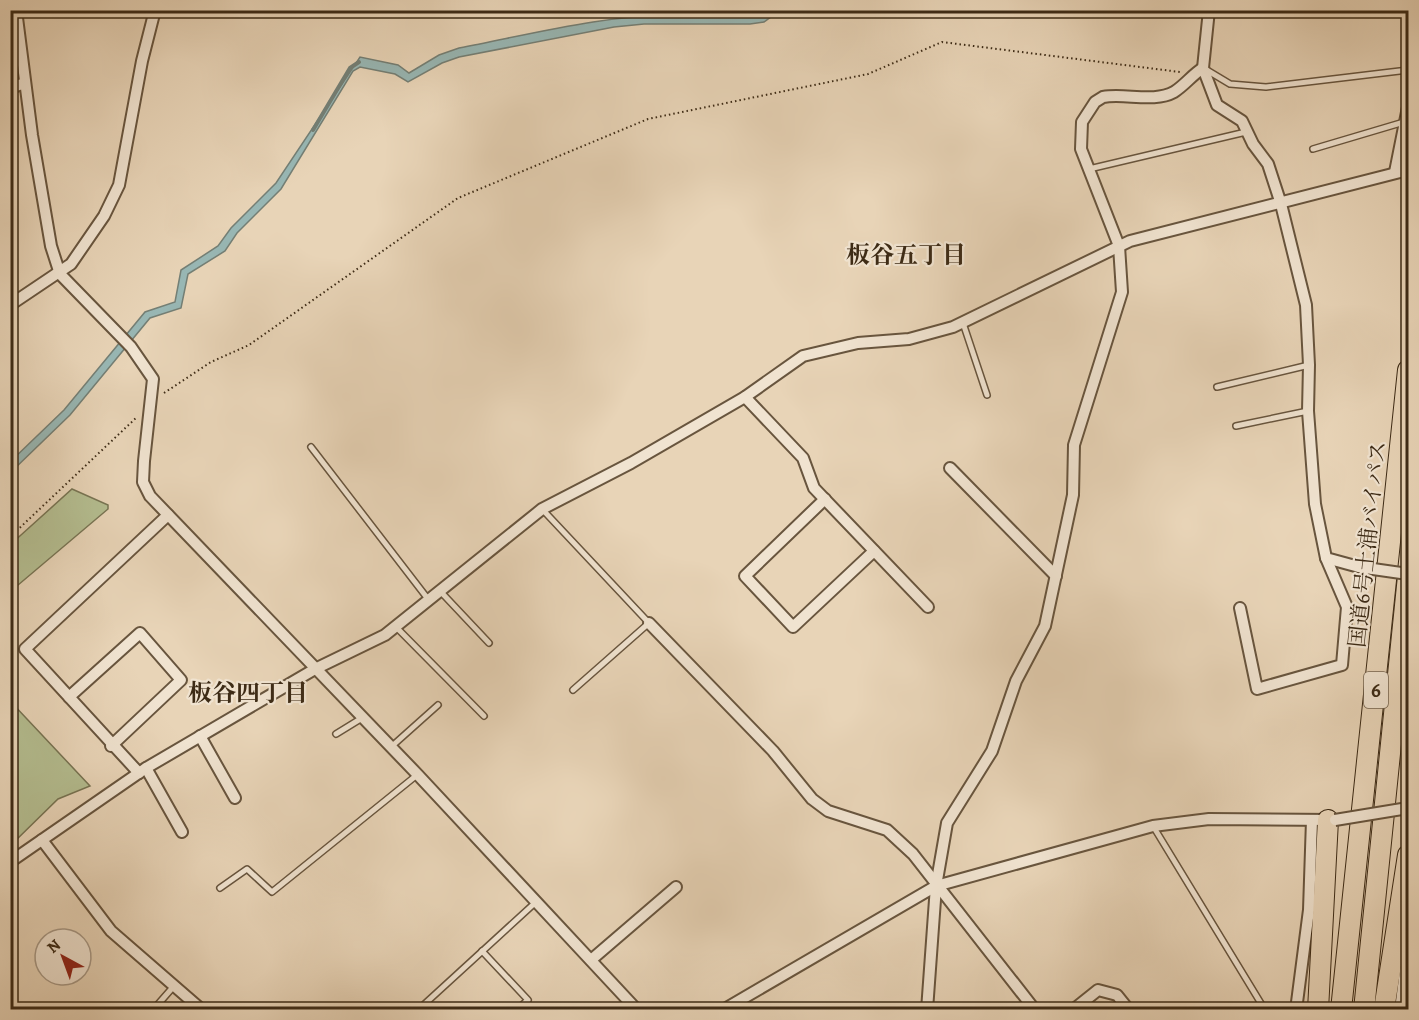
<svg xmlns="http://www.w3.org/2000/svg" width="1419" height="1020" font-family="Alegreya,'Noto Serif JP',serif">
	<rect width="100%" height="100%" fill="#e8d4b7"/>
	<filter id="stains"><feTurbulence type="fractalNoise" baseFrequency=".00333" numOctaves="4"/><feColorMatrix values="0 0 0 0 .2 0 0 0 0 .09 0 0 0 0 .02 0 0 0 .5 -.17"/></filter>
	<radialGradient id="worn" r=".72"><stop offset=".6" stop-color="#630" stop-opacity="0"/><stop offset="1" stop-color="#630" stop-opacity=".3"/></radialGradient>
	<g fill="#b4bd90" stroke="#787453" stroke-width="1.5">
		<path d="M72 489 108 505V509L11 591V544Z"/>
		<path d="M11 702 90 786 58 799 11 845Z"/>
	</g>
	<path fill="#98b7b4" stroke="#747f75" stroke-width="1.5" d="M768 11H779L764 22 750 24H644L614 27 459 57 442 63 408 82 395 74 360 67 353 71 281 189 237 233 225 251 188 274 181 308 150 318 70 415 11 472V461L64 410 145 312 175 302 181 270 218 246 231 228 276 183 360 57 398 65 409 73 439 55 459 48C532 34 606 14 681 15 700 15 754 21 768 11Z"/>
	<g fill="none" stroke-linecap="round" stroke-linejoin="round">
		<path stroke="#747f75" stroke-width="4" d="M313 130 350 68 359 62"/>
		<g stroke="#68553e" stroke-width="8">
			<g id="lane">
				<path d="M1205 69 1230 84 1266 87 1408 70"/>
				<path d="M1313 149 1404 122"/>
				<path d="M1089 169 1246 132"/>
				<path d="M963 323 987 395"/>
				<path d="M1217 387 1309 365"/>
				<path d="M1236 426 1308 411"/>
				<path d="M311 447 428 599"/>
				<path d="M542 509 649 623 573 690"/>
				<path d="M440 591 489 643"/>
				<path d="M396 627 484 716"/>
				<path d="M336 734 362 718"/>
				<path d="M391 747 438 705"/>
				<path d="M1153 826 1265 1010"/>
				<path d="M220 888 247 869 272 892 417 775"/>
				<path d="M482 951 528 1000 516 1010"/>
				<path d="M153 1010 174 986"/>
				<path d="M418 1010 536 902"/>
			</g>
		</g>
		<g stroke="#68553e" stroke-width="14">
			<g id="street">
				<path d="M16 10 32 135 51 246 60 274 131 347 153 379 144 461 143 482 150 496 418 775 637 1010"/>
				<path d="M1209 10 1203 68 1217 105 1242 121 1253 144 1268 164 1281 204 1306 305 1309 365 1308 411 1315 504 1326 558 1359 567"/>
				<path d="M10 88 25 83"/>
				<path d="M1395 172 1408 107"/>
				<path d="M10 305 71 264 104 216 119 185 142 61 155 10"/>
				<path d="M745 397 803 458 814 488 928 607"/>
				<path d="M950 468 1056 576"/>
				<path d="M825 499 745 576 793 627 874 551"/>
				<path d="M1240 608 1257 689 1342 665 1347 607 1326 558"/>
				<path d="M649 623 773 751 812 799 828 811 887 830 913 854 1035 1010"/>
				<path d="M69 697 140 633 181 680 111 746"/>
				<path d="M200 736 235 798"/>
				<path d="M146 768 182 832"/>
				<path d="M139 773 25 649 168 515"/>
				<path d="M42 840 111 931 202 1010"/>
				<path d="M10 862 146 768 315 669 385 635 542 509 631 463 745 397 803 356 858 343 909 339 953 327 1130 241 1408 170"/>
				<path d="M591 960 676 887"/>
				<path d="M723 1010 936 886 1153 826 1209 819 1332 820"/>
				<path d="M927 1010 936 886 947 823 992 751 1016 681 1045 626 1073 495 1074 445 1122 292 1119 246 1081 149 1082 122 1095 102 1103 97C1125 93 1154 103 1174 92 1185 85 1192 75 1203 68"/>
				<path d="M1073 1010 1098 990 1117 995 1129 1010"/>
				<path d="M1296 1010 1309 910 1312 820"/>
				<path d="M1400 1010 1408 947"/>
			</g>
		</g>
		<g stroke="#3d2b16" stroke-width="22">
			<g id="highway">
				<path d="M1318 1010 1328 820"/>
				<path d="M1341 1010 1408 370"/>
				<path d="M1364 1010 1408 576"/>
				<path d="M1384 1010 1408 855"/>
			</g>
		</g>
		<g stroke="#3d2b16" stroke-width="2" stroke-dasharray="1.5 3" stroke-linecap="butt">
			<path d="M164 393 211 362 249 345 458 198 648 119 868 74 942 42 1180 72"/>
			<path d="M10 537 137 417"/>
		</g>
		<use href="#lane" stroke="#f0e3d0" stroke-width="5"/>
		<use href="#street" stroke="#f0e3d0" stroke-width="10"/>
		<use href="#highway" stroke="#e8d4b7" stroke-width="20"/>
		<g stroke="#68553e" stroke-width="14" stroke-linecap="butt">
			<g id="street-bridge">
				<path d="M1359 567 1408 574"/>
				<path d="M1335 820 1408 808"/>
			</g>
		</g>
		<use href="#street-bridge" stroke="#f0e3d0" stroke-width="10"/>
	</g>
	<g text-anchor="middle" stroke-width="4.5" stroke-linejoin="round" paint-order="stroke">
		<rect fill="#f0e3d0" stroke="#73624e" stroke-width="1.5" x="1364" y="672" width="24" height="36" rx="4.5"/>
		<g font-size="21" font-weight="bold" fill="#3d2b16">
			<text x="1376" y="697">6</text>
		</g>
		<g font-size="22" fill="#3d2b16" stroke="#f0e3d0">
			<text transform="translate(1367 544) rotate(-84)" y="8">国道6号土浦バイパス</text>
		</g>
		<g font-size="24" font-weight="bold" fill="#3d2b16" stroke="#f0e3d0">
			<text x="906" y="263">板谷五丁目</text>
			<text x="248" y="701">板谷四丁目</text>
		</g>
	</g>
	<rect width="1419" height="1020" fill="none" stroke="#e8d4b7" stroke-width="36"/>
	<rect x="12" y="12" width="1395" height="996" fill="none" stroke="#3d2b16" stroke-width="3"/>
	<rect x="18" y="18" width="1383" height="984" fill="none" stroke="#3d2b16" stroke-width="1.5"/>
	<g transform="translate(63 957) rotate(319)"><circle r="28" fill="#f0e3d0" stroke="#a89986" stroke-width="1.5"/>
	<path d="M0-4.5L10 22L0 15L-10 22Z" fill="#8f2418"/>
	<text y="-9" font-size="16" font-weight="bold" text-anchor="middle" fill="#3d2b16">N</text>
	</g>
	<rect width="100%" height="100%" filter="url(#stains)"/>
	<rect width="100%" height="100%" fill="url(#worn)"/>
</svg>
